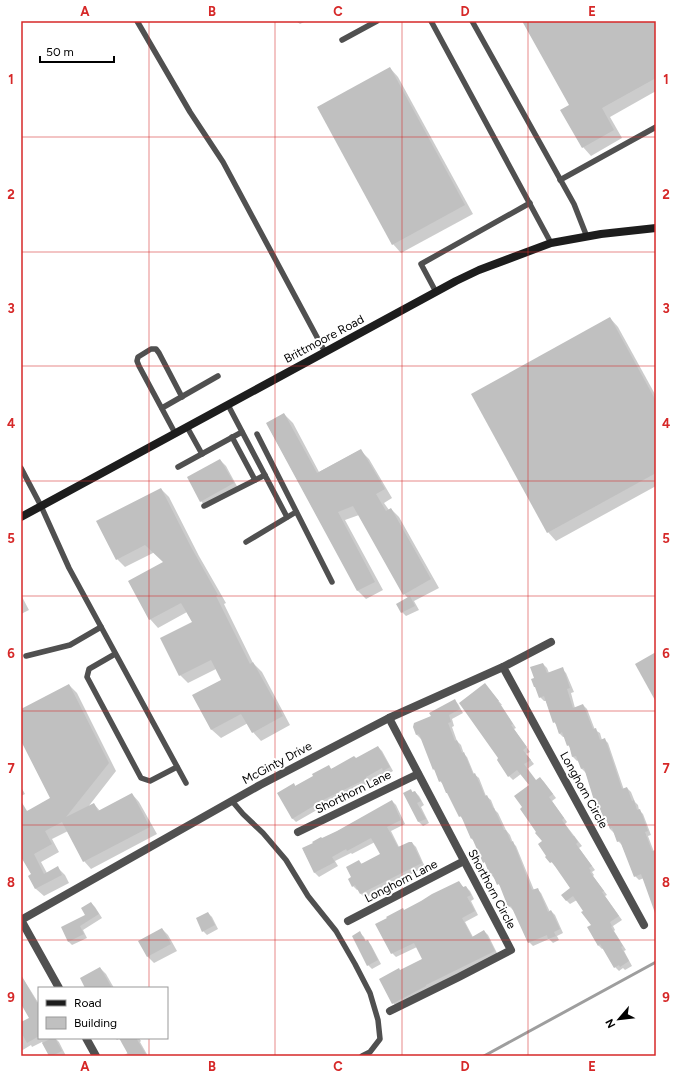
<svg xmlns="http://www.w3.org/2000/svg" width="677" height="1077" font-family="Figtree,sans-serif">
	<rect width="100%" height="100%" fill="#fff"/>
	<g fill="#0003">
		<path d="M296 21H306L300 24Z"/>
		<path d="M523 21H656V91L610 117 622 138 591 156 583 147 570 105Z"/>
		<path d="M390 68 398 77 473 214 401 253 393 244Z"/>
		<path d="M610 318 618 327 656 396V486L556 541 548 532Z"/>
		<path d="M284 414 293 423 319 472 360 450 369 459 392 498 384 503 389 510 391 509 399 517 439 588 414 601 419 610 406 616 402 612 408 598 404 594 359 515 345 520 383 590 366 599 358 591 267 424Z"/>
		<path d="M220 460 226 466 239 490 207 508 201 501Z"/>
		<path d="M161 489 169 497 199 556 226 603 224 604 253 663 262 672 290 725 261 741 253 732 248 723 221 738 212 730 194 696 222 680 216 669 188 683 180 675 193 623 187 612 158 628 150 619 165 562 155 552 125 567 117 559Z"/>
		<path d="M21 595 29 610 21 614Z"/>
		<path d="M543 664 547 668 549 673 562 669 566 673 574 692 571 693 575 708 583 705 587 709 595 730 600 733 602 740 604 739 608 743 624 790 627 788 631 792 635 802 638 805 639 810 643 814 651 835 648 836 654 852 656 851V904L644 878 639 880 635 876 622 845 618 841 614 833 610 829 607 820 604 817 601 810 597 806 586 773 582 769 579 760 577 761 573 757 571 749 568 745 565 737H563L559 733 557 725 554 722 546 701H544L540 697 535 678Z"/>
		<path d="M69 685 77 693 116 771 88 807 94 804 100 811 132 794 139 802 157 834 91 869 84 861 68 831 52 839 59 852 41 862 47 873 58 868 65 875 69 883 44 896 36 889 30 876 32 875 24 861 21 857V813L27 812 51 798 21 739V710Z"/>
		<path d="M488 688 502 705H501L516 728 514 729 530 752 526 754 534 764 527 769 536 781 540 778 544 782 556 798 552 801 567 822 565 824 582 846 579 848 595 870 592 872 594 875 593 876 607 895 605 896 622 920 613 926 615 930 614 931 626 950 624 951 632 966 625 970 623 968 619 971 615 967 604 948 602 949 598 945 592 925 584 911 577 900 570 904 566 900 571 889 556 865 555 866 547 857 530 785 521 774 513 780 509 776 500 759Z"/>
		<path d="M455 701 458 704 463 713 452 719 454 726 452 727 457 741 461 745 464 754 467 757 474 774 479 778 486 796 491 800 495 810 498 813 506 830 510 835 513 843 516 846 534 890 537 889 541 893 550 912 551 911 555 915 563 933 557 936 559 940 553 943 549 939 533 946 529 942 514 910H513L509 906 501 887 490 873 474 841 471 838 464 820 460 816 444 785 440 781 436 772 434 769 422 738 421 739 417 735 414 727 432 716Z"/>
		<path d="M378 747 382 751 393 771 388 774 386 772 369 782 370 783 329 803 296 822 292 818 294 784 296 787 315 776 329 766 331 769 356 759Z"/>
		<path d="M21 787 25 794 21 796Z"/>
		<path d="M411 790 413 793 415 792 419 796 424 805 421 807 429 823 423 826 419 822 405 794Z"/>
		<path d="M392 801 396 805 405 824 391 831 399 847 412 843 416 847 425 867 365 898 361 894 359 889 357 890 353 886 352 878 359 861 362 864 381 855 375 842 352 854 351 853 335 861 338 866 319 877 315 873 303 849 338 831Z"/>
		<path d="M459 882 464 888 466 887 470 891 474 899 471 901 478 915 465 922 473 937 484 931 488 935 498 955 397 1007 393 1003 400 971 423 959 417 947 396 957 392 953 404 911Z"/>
		<path d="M91 903 95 907 102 918 83 930 87 938 72 945 68 941 86 915Z"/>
		<path d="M208 913 212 917 218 929 207 935 203 931Z"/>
		<path d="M162 929 168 935 177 951 154 963 148 957 140 941Z"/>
		<path d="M360 933 364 937 366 942 367 941 371 945 381 964 372 969 368 965Z"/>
		<path d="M100 968 106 974 114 988H86Z"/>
		<path d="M21 975 39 1004V1038H55L59 1042 66 1056H50L42 1042 32 1047 31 1045 21 1051V1023L30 1018 21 1002Z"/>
		<path d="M115 1038H139L141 1041 140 1042 148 1056H125L124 1055 128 1053 120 1038 117 1040Z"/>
	</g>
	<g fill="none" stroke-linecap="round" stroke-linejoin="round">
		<path stroke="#9e9e9e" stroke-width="3" d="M484 1056 656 962"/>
	</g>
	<g fill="#c0c0c0">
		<path d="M522 21H656V78L602 108 614 130 582 148 560 110 569 105Z"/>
		<path d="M390 67 465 205 392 245 317 107Z"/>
		<path d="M610 317 656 401V473L547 533 471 394Z"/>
		<path d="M284 413 317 473 361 449 385 489 376 494 386 511 391 508 431 579 403 595 353 506 338 512 375 582 357 591 266 423Z"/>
		<path d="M220 459 234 483 200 502 187 477Z"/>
		<path d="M161 488 191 547 218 595 216 596 250 664 253 662 283 716 252 733 241 714 211 730 192 695 221 680 211 660 179 676 160 638 192 622 181 603 149 620 128 581 163 562 145 545 116 560 96 521Z"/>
		<path d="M410 596 415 606 401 613 396 604Z"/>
		<path d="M656 652V702L635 664Z"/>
		<path d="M543 663 547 673 563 667 570 688 567 689 573 708 583 704 593 729 596 728 600 740 605 738 622 789 627 787 632 801 634 800 637 810 640 809 648 831 645 832 652 851 656 850V913H655L641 874 634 877 620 841 617 842 612 828 610 829 605 817H603L599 806 596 807 584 768 581 769 576 756 572 757 569 745 567 746 562 732 559 734 555 722 553 723 544 696 539 698 535 687H534L531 679 534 678 530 667Z"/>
		<path d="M485 683 499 701H498L513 724 511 725 527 747 523 750 531 760 524 764 536 780 540 777 553 794 549 797 564 818 562 820 573 836H574L578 842 576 844 592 866 589 868 591 871 590 872 604 891 602 892 619 916 610 922 612 926 611 927 623 946 621 947 629 961 620 967 619 965 614 968 600 944 598 946 587 927 591 925 581 912 583 911 573 896 566 901 561 895 570 888 552 862 550 863 545 857 546 856 538 844 542 841 535 833 536 832 520 809 522 807 514 796 529 785 517 770 508 777 497 760 498 758 459 703Z"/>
		<path d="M69 684 109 763 66 817 94 803 98 811 132 793 150 827 83 862 62 822 45 831 52 844 34 854 44 874 58 866 62 875 35 889 28 876 31 874 21 857V801L27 811 50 798 21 741V709Z"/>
		<path d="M455 699 460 709 449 715 451 722 448 723 455 741 457 740 462 753 464 752 473 774 475 773 485 796 487 795 493 808H494L504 830H506L511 842 513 841 532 890 538 888 548 912 551 910 560 929 554 932 556 936 548 939 547 935 528 943 511 906 508 907 499 884 497 885 492 873 489 874 485 862 483 863 472 838 471 839 461 816 459 817 447 793H446L441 781 439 782 434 769 433 770 419 734 416 735 413 727 414 723 431 716 429 713Z"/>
		<path d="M378 746 390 767 383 771 382 768 366 777V779L325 799 292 819 277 793 294 783 295 786 313 776 312 774 329 765 331 769 354 756 356 758Z"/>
		<path d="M411 789 412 792 415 791 421 801 417 803 426 819 418 822 403 793Z"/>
		<path d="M392 800 401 820 387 827 398 847 409 842H412L422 863 360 894 355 885 352 887 348 879 351 877 346 867 359 860 361 864 380 854 371 838 347 851 346 849 332 857 335 862 314 873 302 848 313 843 312 842 321 837 322 838 337 831Z"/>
		<path d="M459 881 463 887 466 886 471 895 467 897 475 911 462 918 472 937 484 930 495 951 426 985V986L392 1004 379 979 399 968 400 970 422 959 414 943 391 954 375 924 387 918 386 917 403 908 404 910 421 901 432 894Z"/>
		<path d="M91 902 99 914 80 926 84 934 68 942 61 927 85 915 81 908Z"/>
		<path d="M208 912 215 925 202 932 196 918Z"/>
		<path d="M162 928 171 944 147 957 138 941Z"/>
		<path d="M360 931 365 941 368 940 378 960 367 966 352 936Z"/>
		<path d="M100 967 112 988H85L80 978Z"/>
		<path d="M21 975 39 1006V1036L27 1043 21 1032V1022L29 1018 21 1004Z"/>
		<path d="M52 1038H55L62 1051 52 1056H49L42 1043Z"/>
		<path d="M119 1038H136L147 1056H129Z"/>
	</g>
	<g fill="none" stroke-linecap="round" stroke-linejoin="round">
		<g stroke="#505050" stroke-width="5.5">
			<path d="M137 21 190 112 223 162 325 352"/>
			<path d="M431 21 551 243"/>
			<path d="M472 21 574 204 587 237"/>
			<path d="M342 40 377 21"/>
			<path d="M560 180 656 127"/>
			<path d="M436 292 421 264 530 203"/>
			<path d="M228 405 287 517"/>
			<path d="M162 408 218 376"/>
			<path d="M187 427 202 454"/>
			<path d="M175 433 139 366 137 361 138 357 151 349H156L159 353 182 397"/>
			<path d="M257 434 332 582"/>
			<path d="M232 437 255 480"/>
			<path d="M178 467 242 432"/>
			<path d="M21 468 41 506 69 568 186 783"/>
			<path d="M204 506 265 475"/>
			<path d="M246 542 296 512"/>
			<path d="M115 654 89 669 87 677 141 778 150 781 177 767"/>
			<path d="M26 656 70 645 101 627"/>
			<path d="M232 801 243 814 263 833 286 860 308 896 336 931 355 964 370 993 378 1020 380 1039 370 1052 362 1056"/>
		</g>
		<g stroke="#505050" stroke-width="8">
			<path d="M503 667 644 925"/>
			<path d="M389 718 511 950 459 977 390 1011"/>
			<path d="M298 832 418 774"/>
			<path d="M21 920 260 785 389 718 503 667 551 642"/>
			<path d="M21 920 59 988"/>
			<path d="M348 921 464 861"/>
			<path d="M86 1038 96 1056"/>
		</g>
		<path stroke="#1d1d1d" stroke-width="8" d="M21 517 456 281 479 270 551 243 601 234 656 228"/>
	</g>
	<path fill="none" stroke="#d62828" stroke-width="1" stroke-opacity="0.55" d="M149 21V988M275 21V1056M402 21V1056M528 21V1056M21 137H656M21 252H656M21 366H656M21 481H656M21 596H656M21 711H656M21 825H656M21 940H656M149 1038V1056"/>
	<g text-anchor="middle" stroke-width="4" stroke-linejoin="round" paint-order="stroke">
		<g font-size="12" fill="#000" stroke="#fff">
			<text transform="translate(324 339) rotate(-28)" y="4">Brittmoore Road</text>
			<text transform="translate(277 763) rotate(-28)" y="4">McGinty Drive</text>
			<text transform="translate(584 790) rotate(61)" y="4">Longhorn Circle</text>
			<text transform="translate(353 792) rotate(-26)" y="4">Shorthorn Lane</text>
			<text transform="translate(401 881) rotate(-27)" y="4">Longhorn Lane</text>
			<text transform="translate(492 889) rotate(62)" y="4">Shorthorn Circle</text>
		</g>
	</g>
	<rect width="677" height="1077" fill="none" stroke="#ffffff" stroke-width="44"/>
	<rect x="38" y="987" width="130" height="52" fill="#ffffff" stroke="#999999"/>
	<rect x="46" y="1000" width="20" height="6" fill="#1d1d1d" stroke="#999999"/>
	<text x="74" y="1007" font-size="12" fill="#000000">Road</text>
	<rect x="46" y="1017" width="20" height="12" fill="#c0c0c0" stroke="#999999"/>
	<text x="74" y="1027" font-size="12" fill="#000000">Building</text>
	<g transform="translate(619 1019) rotate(242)" stroke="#ffffff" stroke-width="3" paint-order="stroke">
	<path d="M0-3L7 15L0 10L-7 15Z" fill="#000000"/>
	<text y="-6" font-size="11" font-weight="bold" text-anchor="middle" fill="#000000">N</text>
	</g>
	<path d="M40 56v6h74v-6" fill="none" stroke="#000000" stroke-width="2"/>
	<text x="46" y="56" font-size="12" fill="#000000" stroke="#ffffff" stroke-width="3" paint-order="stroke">50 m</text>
	<rect x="22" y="22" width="633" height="1033" fill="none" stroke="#d62828" stroke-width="1.5"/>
	<g font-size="13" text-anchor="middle" font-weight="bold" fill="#d62828">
		<text x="85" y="16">A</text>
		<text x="212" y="16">B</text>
		<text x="338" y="16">C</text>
		<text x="465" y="16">D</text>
		<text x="592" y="16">E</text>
		<text x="11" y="84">1</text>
		<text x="666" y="84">1</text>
		<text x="11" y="199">2</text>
		<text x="666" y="199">2</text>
		<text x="11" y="313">3</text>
		<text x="666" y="313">3</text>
		<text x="11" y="428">4</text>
		<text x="666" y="428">4</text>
		<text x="11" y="543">5</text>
		<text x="666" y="543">5</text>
		<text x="11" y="658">6</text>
		<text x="666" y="658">6</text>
		<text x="11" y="773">7</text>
		<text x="666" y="773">7</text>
		<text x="11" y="887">8</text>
		<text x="666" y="887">8</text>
		<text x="11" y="1002">9</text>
		<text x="666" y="1002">9</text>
		<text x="85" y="1071">A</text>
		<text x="212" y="1071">B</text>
		<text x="338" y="1071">C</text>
		<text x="465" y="1071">D</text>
		<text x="592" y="1071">E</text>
	</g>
</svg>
